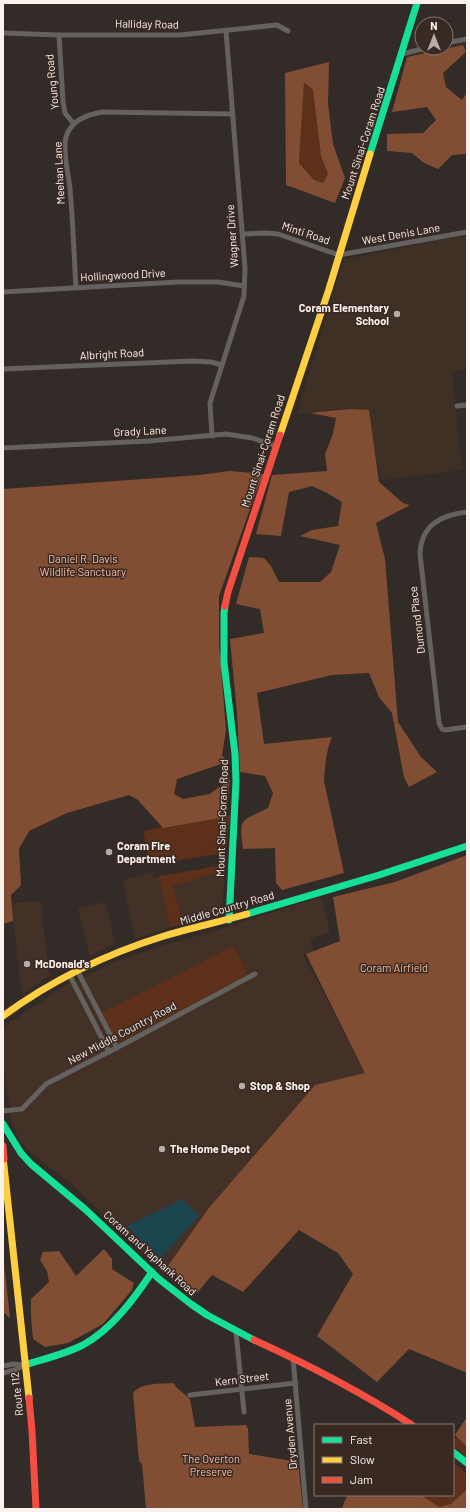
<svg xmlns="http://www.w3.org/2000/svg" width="470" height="1512" font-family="Barlow,sans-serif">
	<rect width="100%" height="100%" fill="#332b27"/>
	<g fill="#433027">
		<path d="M224 865H225L222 911 135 939 123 883 125 880 153 872V878Z"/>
		<path d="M321 897 330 932 310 939 314 949 303 955 367 1074 315 1085 208 1209 162 1273 73 1185 28 1151 19 1139 12 1123 3 1065V1027L66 985 117 961 154 948 197 936Z"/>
		<path d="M41 901 48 970 50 976 22 994 11 903Z"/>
		<path d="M106 902 115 944 90 956 78 908Z"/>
	</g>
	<path fill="#3f3026" d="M467 235V369L452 372 462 470 382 480 366 413H297L344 259Z"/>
	<g fill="#5c3019">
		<path d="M304 82 313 90 321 156 328 175 323 183 314 180 299 163Z"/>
		<path d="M230 815 225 853 151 865 143 831Z"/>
		<path d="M224 865 223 871 173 886 183 924 170 927 159 876Z"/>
		<path d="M233 946 246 970 244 977 119 1042H117L102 1013Z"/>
		<path d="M467 1424V1458L453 1446V1441Z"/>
		<path d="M453 1462 467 1474V1509H352L400 1495H453Z"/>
	</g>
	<g fill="#824e33" fill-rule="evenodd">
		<path d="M463 45 466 52 443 73 446 87 462 100 467 92V154L452 155 438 169 424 163 412 153 387 151V134L423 133 436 120 427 107 392 112 407 57Z"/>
		<path d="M329 62 328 104 333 144 345 178 335 203 286 185 285 73ZM304 82 313 90 321 156 328 174 323 183 314 180 299 163Z"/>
		<path d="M351 409 369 410 379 482 403 503 410 505 376 523 385 559 398 722 421 757 437 772 409 787 404 777 392 713 379 697 369 673 332 675 257 693 264 744 332 737C326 751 325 766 324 781L344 873 282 890 276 883 275 848 243 849C239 817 240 822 268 808L273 793 265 776 240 772 237 713 230 639 264 633 260 609 236 604 249 557 264 558 271 566 279 582H320L331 572 340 545 300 536 312 530 338 526 342 502 327 493 312 486 289 492 281 536 256 534 272 475 327 471 325 454 333 434 336 418 310 413Z"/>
		<path d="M229 471 264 474 256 492 219 596V643L226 730 222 755 226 760 221 764 177 779 174 794 183 799 210 794 230 779 226 817 163 828 138 800 129 795 67 813 29 831 19 849 21 885 11 895 13 921 3 924V489L200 475Z"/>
		<path d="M467 855V1373L409 1349 377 1382 317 1336 353 1274 338 1253 299 1230 243 1292 212 1275 197 1293 167 1267 208 1209 315 1085 365 1073 306 954 340 941 333 897 395 882Z"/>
		<path d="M104 1249 112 1259V1269L134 1283 132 1290 103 1324 68 1343 45 1347 33 1339 31 1316V1299L49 1282 47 1271 40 1260 43 1252 59 1251 76 1276Z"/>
		<path d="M3 1255 10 1318 3 1312Z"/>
		<path d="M174 1383 176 1387 190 1399 195 1427 246 1425 248 1429 249 1454 298 1462 303 1509H146L142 1464 139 1461 133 1393C142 1382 161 1384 174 1383Z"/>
		<path d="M467 1417V1447L455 1435Z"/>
		<path d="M465 1491H467V1509H342L345 1500 348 1495H421L439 1507 451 1504Z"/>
	</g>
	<path fill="#1b4650" d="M182 1199 199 1216 160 1259 127 1226Z"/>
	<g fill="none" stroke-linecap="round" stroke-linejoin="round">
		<g stroke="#65615e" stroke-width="5">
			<path d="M3 33 59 35H180L277 25 288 31"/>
			<path d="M59 35 63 102 65 113 74 124"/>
			<path d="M446 43 467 39"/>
			<path d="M402 54 426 48"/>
			<path d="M242 234 265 233 278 234 339 255 467 232"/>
			<path d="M76 288C74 255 73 222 70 189 69 175 62 151 66 137 71 120 87 115 102 112L233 114"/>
			<path d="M3 292 178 282H218L244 286"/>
			<path d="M3 369 192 361 211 362 222 365"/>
			<path d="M457 406 467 405"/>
			<path d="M212 436 210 403 244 296 245 268 226 31"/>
			<path d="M3 448 149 441 226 434 252 438 276 446"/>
			<path d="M467 512C441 515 421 525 420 554L439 723 442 729 445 730 467 727"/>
			<path d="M77 970 117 1048"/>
			<path d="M69 974 109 1052"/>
			<path d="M3 1111 22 1109 46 1084 124 1044 255 974"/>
			<path d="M236 1332 244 1412"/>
			<path d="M293 1358 306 1509"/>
			<path d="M3 1366 14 1364 25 1365"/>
			<path d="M3 1373 15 1370 25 1365"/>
			<path d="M190 1395 296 1383"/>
		</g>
		<g stroke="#16e098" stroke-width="7">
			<path d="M370 154 417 3"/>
			<path d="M225 606 224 613V663L235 754 236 781 229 920"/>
			<path d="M247 914 379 875 467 846"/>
			<path d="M3 1124 21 1153 31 1164 86 1210 159 1279 191 1304 207 1315 254 1340"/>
			<path d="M25 1365C44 1359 65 1354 83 1345 112 1329 134 1299 152 1272"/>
			<path d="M453 1452 467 1463"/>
		</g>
		<g stroke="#ffcf43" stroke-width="7">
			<path d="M280 435 329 289 370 154"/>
			<path d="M3 1016C52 980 106 954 164 936 191 928 219 922 247 914"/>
			<path d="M3 1157 29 1398"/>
		</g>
		<g stroke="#f24e42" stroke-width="7">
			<path d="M225 606 228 592 280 435"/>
			<path d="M3 1146 4 1159"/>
			<path d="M254 1340C309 1365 361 1392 412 1425"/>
			<path d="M29 1398 32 1431 36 1509"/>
		</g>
	</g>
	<g fill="#b6aca8" stroke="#382922" stroke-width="1.5">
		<circle cx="397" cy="314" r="4"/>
		<circle cx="109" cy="852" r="4"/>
		<circle cx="27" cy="964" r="4"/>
		<circle cx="242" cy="1086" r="4"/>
		<circle cx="162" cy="1149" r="4"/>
	</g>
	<g text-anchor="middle" stroke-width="3" stroke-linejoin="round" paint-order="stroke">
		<g font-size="11" fill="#fcf2ed" stroke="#382922">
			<text transform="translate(147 24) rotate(1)" y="4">Halliday Road</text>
			<text transform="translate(52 82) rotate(-96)" y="4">Young Road</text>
			<text transform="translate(363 143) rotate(-72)" y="4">Mount Sinai-Coram Road</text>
			<text transform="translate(59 173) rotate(-93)" y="4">Meehan Lane</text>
			<text transform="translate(306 233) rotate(18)" y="4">Minti Road</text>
			<text transform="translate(401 234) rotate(-10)" y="4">West Denis Lane</text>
			<text transform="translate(232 236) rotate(-94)" y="4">Wagner Drive</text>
			<text transform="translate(123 275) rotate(-3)" y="4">Hollingwood Drive</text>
			<text transform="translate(112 354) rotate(-3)" y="4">Albright Road</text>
			<text transform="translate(140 431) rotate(-3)" y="4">Grady Lane</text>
			<text transform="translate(263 451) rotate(-72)" y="4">Mount Sinai-Coram Road</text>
			<text transform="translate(417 620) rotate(-97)" y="4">Dumond Place</text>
			<text transform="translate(222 818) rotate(-88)" y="4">Mount Sinai-Coram Road</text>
			<text transform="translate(227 908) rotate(-16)" y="4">Middle Country Road</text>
			<text transform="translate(122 1033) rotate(-28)" y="4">New Middle Country Road</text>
			<text transform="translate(150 1253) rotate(42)" y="4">Coram and Yaphank Road</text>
			<text transform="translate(242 1379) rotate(-7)" y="4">Kern Street</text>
			<text transform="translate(17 1394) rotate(-96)" y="4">Route 112</text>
			<text transform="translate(290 1434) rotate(-95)" y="4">Dryden Avenue</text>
		</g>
		<g font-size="11" font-weight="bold" fill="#fcf2ed" stroke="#382922" text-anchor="start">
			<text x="389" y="312" text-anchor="end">Coram Elementary<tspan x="389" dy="13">School</tspan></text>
			<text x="117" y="850">Coram Fire<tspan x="117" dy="13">Department</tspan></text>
			<text x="35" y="968">McDonald's</text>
			<text x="250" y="1090">Stop &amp; Shop</text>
			<text x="170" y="1153">The Home Depot</text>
		</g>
		<g font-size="11" fill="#f5bea5" stroke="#382922">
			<text x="83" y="563">Daniel R. Davis<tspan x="83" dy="13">Wildlife Sanctuary</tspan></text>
			<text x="394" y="972">Coram Airfield</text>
			<text x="211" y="1463">The Overton<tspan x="211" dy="13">Preserve</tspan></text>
		</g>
	</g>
	<rect width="470" height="1512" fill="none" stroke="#fcf2ed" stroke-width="8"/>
	<rect x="314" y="1424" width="140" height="72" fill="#382922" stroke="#867973"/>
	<rect x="322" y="1437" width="20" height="6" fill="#16e098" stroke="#867973"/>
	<text x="350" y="1444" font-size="12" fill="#fcf2ed">Fast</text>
	<rect x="322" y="1457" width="20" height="6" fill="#ffcf43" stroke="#867973"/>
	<text x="350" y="1464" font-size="12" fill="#fcf2ed">Slow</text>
	<rect x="322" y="1477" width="20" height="6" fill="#f24e42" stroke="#867973"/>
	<text x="350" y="1484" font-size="12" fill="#fcf2ed">Jam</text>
	<g transform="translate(434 36)"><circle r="19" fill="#382922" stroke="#867973"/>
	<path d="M0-3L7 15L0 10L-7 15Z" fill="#b6aca8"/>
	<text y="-6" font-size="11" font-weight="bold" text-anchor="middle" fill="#fcf2ed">N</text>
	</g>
</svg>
